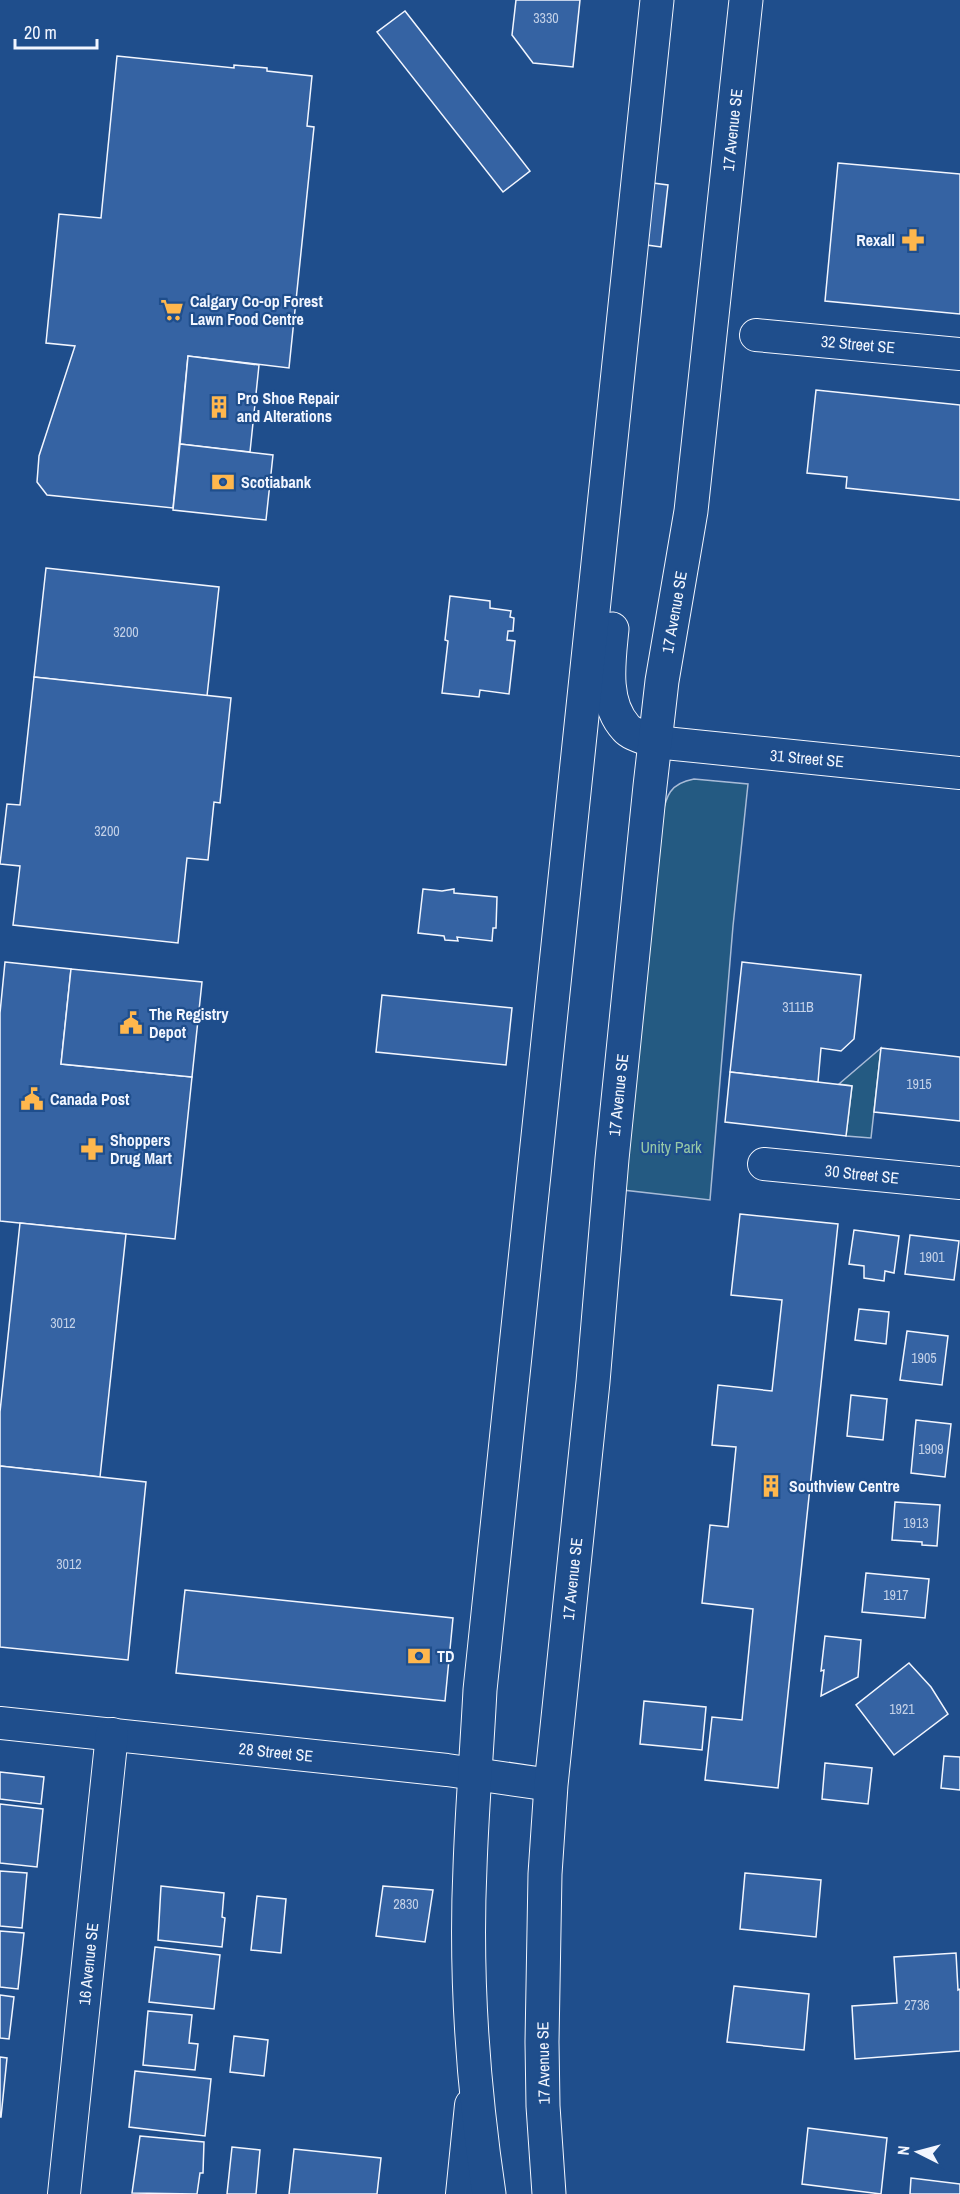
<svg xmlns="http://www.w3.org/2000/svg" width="960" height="2194" font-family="'Archivo Narrow',sans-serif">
	<rect width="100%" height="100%" fill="#1f4e8c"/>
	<g fill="#245a82" stroke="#a8bbd7" stroke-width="1.5">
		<path d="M694 779 748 784 733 926 710 1200 623 1190 660 824C666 800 666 784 694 779Z"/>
		<path d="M881 1048 871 1138 846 1136 852 1086 839 1084Z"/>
	</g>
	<g fill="#3563a3" stroke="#f2f6ff" stroke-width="1.5">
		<path d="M516 0H580L573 67 533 63 512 35Z"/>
		<path d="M405 11 530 171 503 192 377 32Z"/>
		<path d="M117 56 234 68V65L267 68V71L312 76 307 126 314 127 289 368 188 356 173 508 47 495 37 482 39 456 75 346 46 343 59 214 101 218Z"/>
		<path d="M838 163 960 174V314L825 301Z"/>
		<path d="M653 183 668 185 661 247 647 245Z"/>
		<path d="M188 356 259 365 250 452 180 444Z"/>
		<path d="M816 390 960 405V500L846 488 847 477 807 473Z"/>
		<path d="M180 444 273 455 266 520 173 510Z"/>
		<path d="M46 568 219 587 207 696 34 677Z"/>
		<path d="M450 596 490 601V608L511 611 510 617 514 618 513 631H508L507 640 515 641 509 694 480 690 479 697 442 693 448 641 445 640Z"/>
		<path d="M34 677 231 698 220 803 214 802 208 860 187 858 178 943 13 925 20 866 0 864 7 804 20 805Z"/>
		<path d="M423 889 442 891 454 889V893L497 897 496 928H493L492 941 457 937 458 941 445 940 444 936 418 933Z"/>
		<path d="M5 962 71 969 61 1064 192 1077 175 1239 0 1221V1013Z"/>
		<path d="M742 962 861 975 854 1039 841 1051 821 1048 818 1082 730 1072Z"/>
		<path d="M71 969 202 982 192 1077 61 1064Z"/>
		<path d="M382 995 512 1008 506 1065 376 1052Z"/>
		<path d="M881 1048 960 1057V1121L874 1112Z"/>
		<path d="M730 1072 852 1086 846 1136 725 1122Z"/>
		<path d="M740 1214 838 1224 778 1788 705 1780 712 1717 742 1720 753 1609 702 1603 710 1525 728 1527 736 1447 712 1445 718 1385 772 1391 782 1300 731 1295Z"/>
		<path d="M20 1223 126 1234 100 1477 0 1466V1412Z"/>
		<path d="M854 1230 899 1236 894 1273 885 1271 884 1281 864 1278V1266L849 1264Z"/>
		<path d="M910 1235 959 1241 954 1280 905 1274Z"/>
		<path d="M859 1309 889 1312 886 1344 855 1340Z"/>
		<path d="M907 1331 948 1336 942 1385 900 1380Z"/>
		<path d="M851 1395 887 1399 883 1440 847 1436Z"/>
		<path d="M916 1420 951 1424 945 1477 911 1473Z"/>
		<path d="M0 1466 146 1482 128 1660 0 1647Z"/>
		<path d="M895 1502 940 1505 937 1546 922 1545V1542L892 1540Z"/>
		<path d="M866 1573 929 1579 925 1618 862 1612Z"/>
		<path d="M185 1590 453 1618 445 1701 176 1673Z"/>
		<path d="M825 1636 861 1640 858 1677 821 1696 824 1670 821 1671Z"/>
		<path d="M909 1663 931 1687 948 1714 894 1755 856 1705Z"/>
		<path d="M644 1701 706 1707 702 1750 640 1744Z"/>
		<path d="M944 1756 960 1757V1790L941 1788Z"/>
		<path d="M825 1763 872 1768 868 1804 822 1799Z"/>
		<path d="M0 1772 44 1777 41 1804 0 1799Z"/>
		<path d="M0 1804 43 1809 37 1867 0 1863Z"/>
		<path d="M0 1871 27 1873 22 1928 0 1926Z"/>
		<path d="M745 1873 821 1880 816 1937 740 1929Z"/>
		<path d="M161 1886 224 1893 222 1917 225 1918 222 1947 158 1940Z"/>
		<path d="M383 1886 433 1890 425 1942 376 1936Z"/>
		<path d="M257 1896 286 1899 281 1953 251 1950Z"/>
		<path d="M0 1931 24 1933 18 1989 0 1987Z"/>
		<path d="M155 1947 220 1955 214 2009 149 2002Z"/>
		<path d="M956 1953 958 1990 960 1989V2051L855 2059 852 2006 897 2003 894 1957Z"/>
		<path d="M734 1986 809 1994 804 2050 727 2042Z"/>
		<path d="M0 1995 14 1997 9 2039 0 2038Z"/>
		<path d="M148 2011 192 2015 189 2043 198 2044 195 2070 143 2065Z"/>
		<path d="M234 2036 268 2040 264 2076 230 2072Z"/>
		<path d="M0 2057 7 2058 1 2117H0Z"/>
		<path d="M135 2071 211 2079 205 2136 129 2127Z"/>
		<path d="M808 2128 887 2138 881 2194 802 2184Z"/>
		<path d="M140 2136 204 2142 203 2173H200L197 2194 132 2193Z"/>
		<path d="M232 2147 260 2150 256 2194H227Z"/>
		<path d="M294 2149 381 2158 377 2194H289Z"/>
		<path d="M911 2178 960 2184V2194H910Z"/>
	</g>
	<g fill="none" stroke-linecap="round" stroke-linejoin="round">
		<g stroke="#f2f6ff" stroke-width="34">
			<g id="minor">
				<path d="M756 335 960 354"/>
				<path d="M655 742 960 773"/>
				<path d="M764 1164 960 1183"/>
				<path d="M0 1723 447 1770 551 1785"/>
				<path d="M64 2194 112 1734"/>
				<path d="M462 2194 471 2105"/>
			</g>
		</g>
		<g stroke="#f2f6ff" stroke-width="35">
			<g id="major">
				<path d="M612 629C609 660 602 702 626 728 632 735 647 738 655 742"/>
				<path d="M489 2194C473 2086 465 1976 470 1867 472 1808 477 1749 480 1690L657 0"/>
				<path d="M549 2194 543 2106 542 2042 545 1874 551 1785 593 1382 612 1159 650 786 662 681 691 511 746 0"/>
			</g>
		</g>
		<use href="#minor" stroke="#1f4e8c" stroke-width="32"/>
		<use href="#major" stroke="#1f4e8c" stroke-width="33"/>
	</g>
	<defs>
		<g id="pharmacy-bare" transform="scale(1.8)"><path d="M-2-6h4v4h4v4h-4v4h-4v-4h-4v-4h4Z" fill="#ffb74d" stroke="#1f4e8c" stroke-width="2.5" paint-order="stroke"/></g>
		<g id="supermarket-bare" transform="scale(1.8)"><path d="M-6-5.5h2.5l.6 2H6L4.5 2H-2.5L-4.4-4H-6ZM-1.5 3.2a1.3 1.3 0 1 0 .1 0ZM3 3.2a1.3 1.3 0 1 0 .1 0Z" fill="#ffb74d" stroke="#1f4e8c" stroke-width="2.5" paint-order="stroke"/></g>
		<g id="building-bare" transform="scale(1.8)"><path d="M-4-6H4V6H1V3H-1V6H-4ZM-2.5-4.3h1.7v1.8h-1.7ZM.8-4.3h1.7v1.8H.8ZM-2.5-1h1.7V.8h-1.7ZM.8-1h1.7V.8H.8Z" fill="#ffb74d" stroke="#1f4e8c" stroke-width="2.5" paint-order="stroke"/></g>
		<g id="bank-bare" transform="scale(1.8)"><path d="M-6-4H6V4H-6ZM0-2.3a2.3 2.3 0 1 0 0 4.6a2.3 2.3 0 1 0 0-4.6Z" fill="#ffb74d" stroke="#1f4e8c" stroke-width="2.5" paint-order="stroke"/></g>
		<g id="civic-bare" transform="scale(1.8)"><path d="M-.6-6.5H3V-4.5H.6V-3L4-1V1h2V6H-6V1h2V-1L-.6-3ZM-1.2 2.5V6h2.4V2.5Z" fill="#ffb74d" stroke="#1f4e8c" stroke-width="2.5" paint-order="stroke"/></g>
	</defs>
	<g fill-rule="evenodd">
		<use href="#pharmacy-bare" x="913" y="240"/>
		<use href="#supermarket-bare" x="172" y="310"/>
		<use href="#building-bare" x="219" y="407"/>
		<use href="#bank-bare" x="223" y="482"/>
		<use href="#civic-bare" x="131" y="1023"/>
		<use href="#civic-bare" x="32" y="1099"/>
		<use href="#pharmacy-bare" x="92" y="1149"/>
		<use href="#building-bare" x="771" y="1486"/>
		<use href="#bank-bare" x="419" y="1656"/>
	</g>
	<g text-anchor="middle" stroke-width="4.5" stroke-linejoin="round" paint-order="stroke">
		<g font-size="14" fill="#c3d1e8">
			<text x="546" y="23">3330</text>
			<text x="126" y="637">3200</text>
			<text x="107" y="836">3200</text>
			<text x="798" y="1012">3111B</text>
			<text x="919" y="1089">1915</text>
			<text x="932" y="1262">1901</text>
			<text x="63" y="1328">3012</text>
			<text x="924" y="1363">1905</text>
			<text x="931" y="1454">1909</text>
			<text x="916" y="1528">1913</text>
			<text x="69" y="1569">3012</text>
			<text x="896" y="1600">1917</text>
			<text x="902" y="1714">1921</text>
			<text x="406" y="1909">2830</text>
			<text x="917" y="2010">2736</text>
		</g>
		<g font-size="16" fill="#f2f6ff" stroke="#1f4e8c">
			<text transform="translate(732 130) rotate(-84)" y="6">17 Avenue SE</text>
			<text transform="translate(858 344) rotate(5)" y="6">32 Street SE</text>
			<text transform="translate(674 612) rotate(-80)" y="6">17 Avenue SE</text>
			<text transform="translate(807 758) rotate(5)" y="6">31 Street SE</text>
			<text transform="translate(618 1095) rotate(-84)" y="6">17 Avenue SE</text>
			<text transform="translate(862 1174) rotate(6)" y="6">30 Street SE</text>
			<text transform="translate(572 1579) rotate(-84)" y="6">17 Avenue SE</text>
			<text transform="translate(276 1752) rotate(6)" y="6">28 Street SE</text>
			<text transform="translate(88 1964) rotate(-84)" y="6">16 Avenue SE</text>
			<text transform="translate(543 2063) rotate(-91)" y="6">17 Avenue SE</text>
		</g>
		<g font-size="16" font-weight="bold" fill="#f2f6ff" stroke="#1f4e8c" text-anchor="start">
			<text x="895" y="246" text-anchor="end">Rexall</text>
			<text x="190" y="307">Calgary Co-op Forest<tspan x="190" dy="18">Lawn Food Centre</tspan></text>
			<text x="237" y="404">Pro Shoe Repair<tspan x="237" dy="18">and Alterations</tspan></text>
			<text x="241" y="488">Scotiabank</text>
			<text x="149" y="1020">The Registry<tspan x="149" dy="18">Depot</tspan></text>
			<text x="50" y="1105">Canada Post</text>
			<text x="110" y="1146">Shoppers<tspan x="110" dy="18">Drug Mart</tspan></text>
			<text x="789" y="1492">Southview Centre</text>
			<text x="437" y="1662">TD</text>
		</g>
		<g font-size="16" fill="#97c8a6" stroke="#1f4e8c">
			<text x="671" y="1153">Unity Park</text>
		</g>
	</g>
	<g transform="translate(918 2152) rotate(276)" stroke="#1f4e8c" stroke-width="4.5" paint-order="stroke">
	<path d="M0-4.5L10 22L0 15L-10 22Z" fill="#f2f6ff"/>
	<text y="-9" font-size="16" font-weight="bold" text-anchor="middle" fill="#f2f6ff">N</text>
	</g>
	<path d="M15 39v9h82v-9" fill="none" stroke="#f2f6ff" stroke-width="3"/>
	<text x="24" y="39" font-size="18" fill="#f2f6ff" stroke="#1f4e8c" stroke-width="4.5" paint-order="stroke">20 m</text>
</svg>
